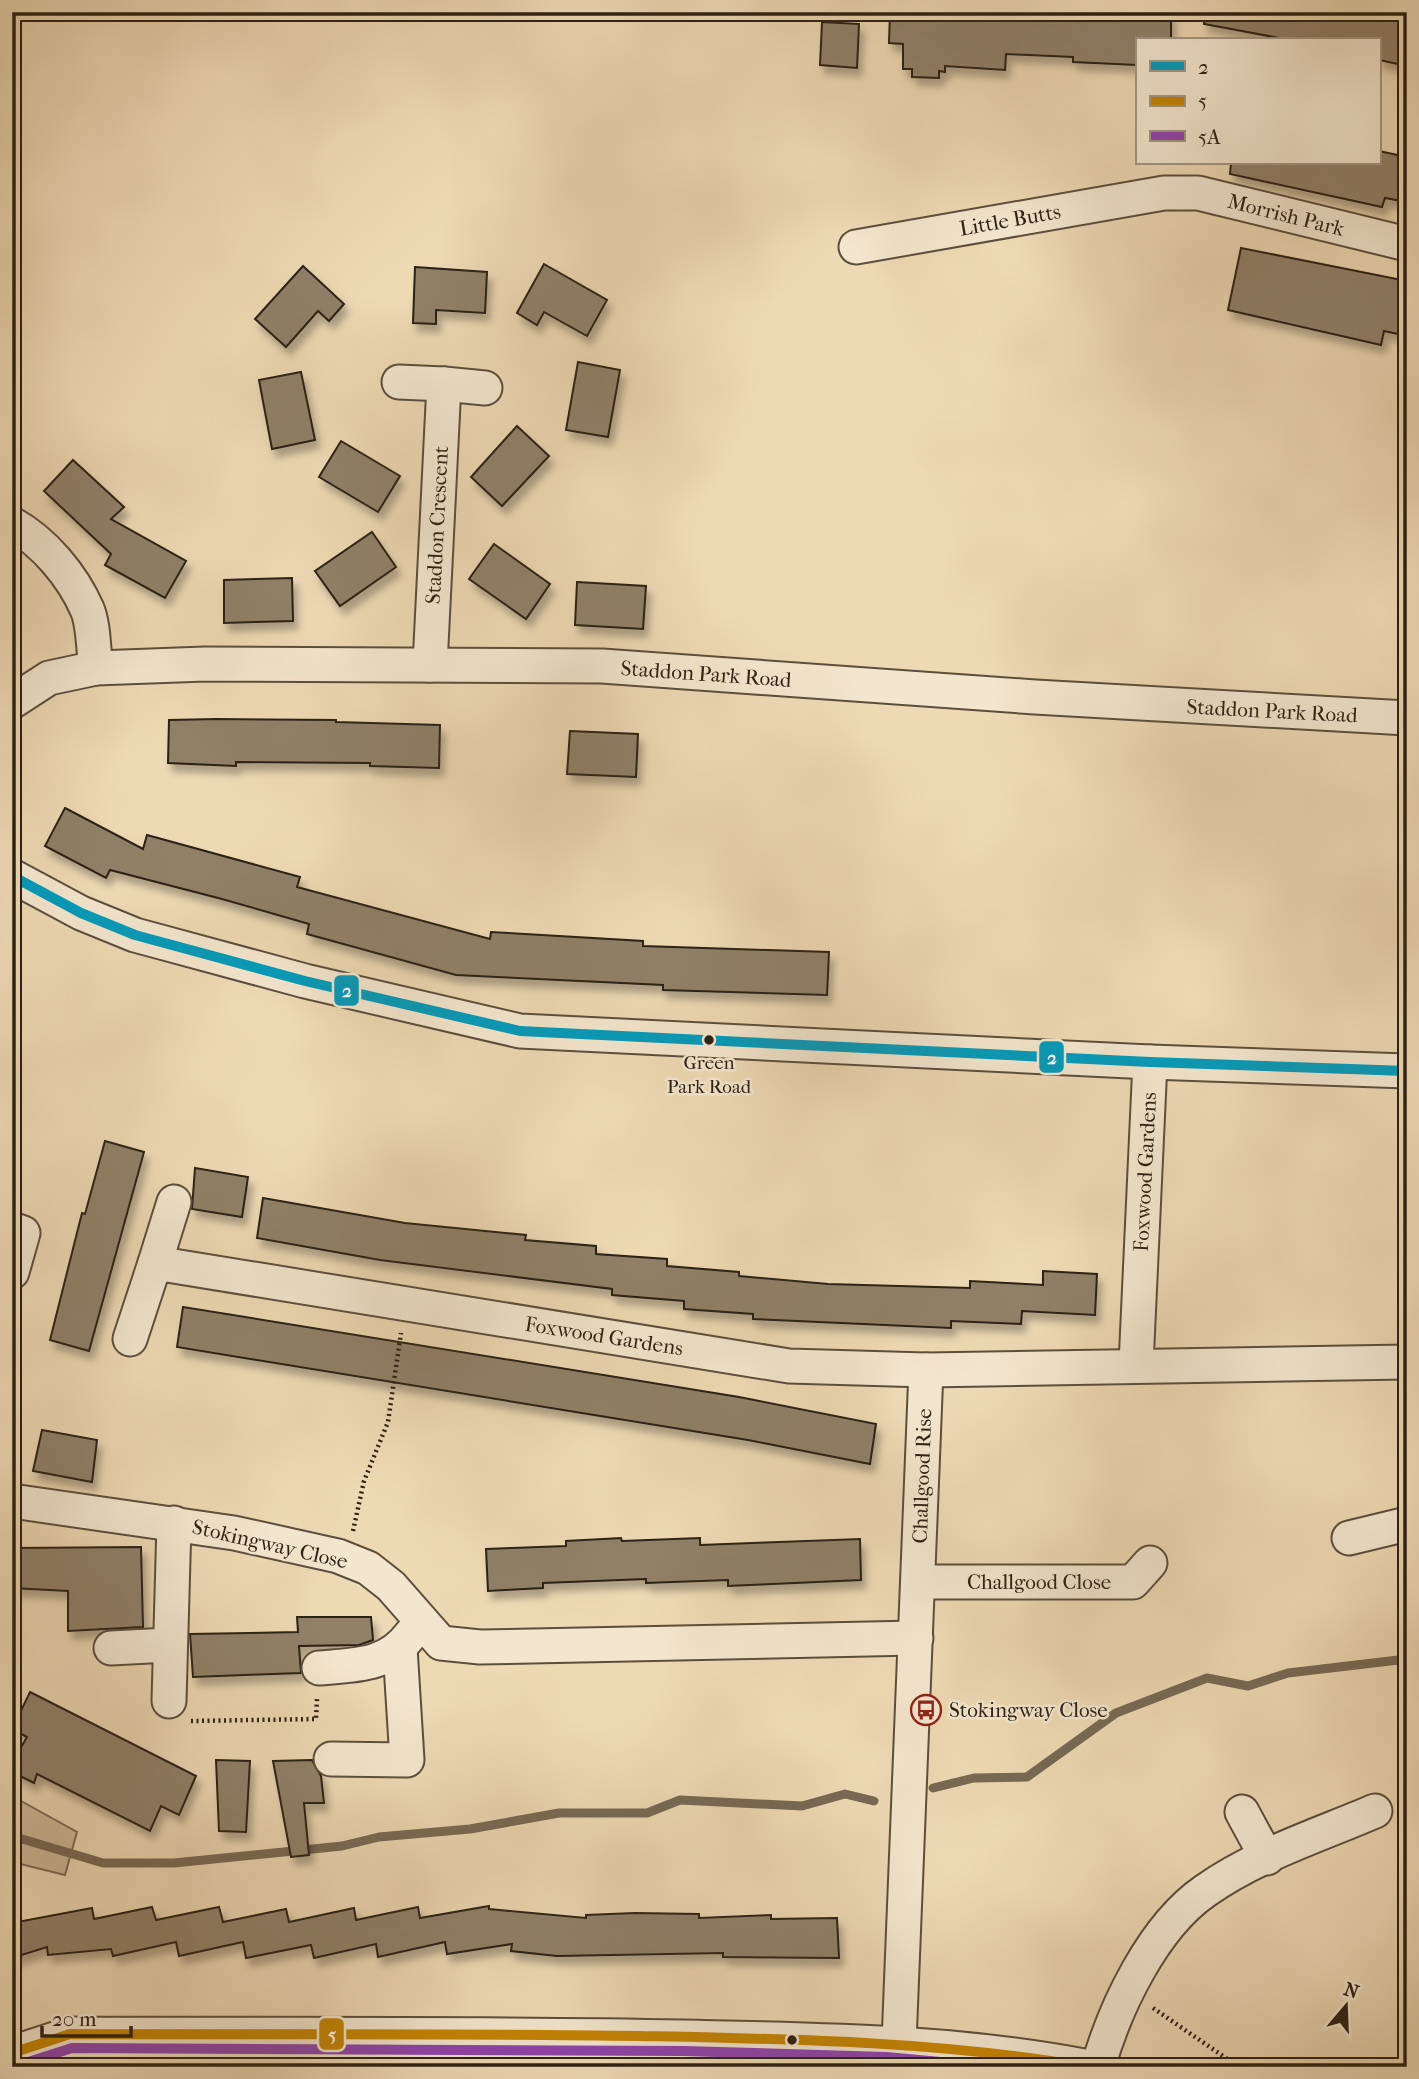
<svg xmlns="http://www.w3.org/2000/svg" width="1419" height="2079" font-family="'IM FELL French Canon',serif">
	<defs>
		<filter id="shadow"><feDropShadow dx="4.5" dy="8" stdDeviation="3.5" flood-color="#0004"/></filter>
	</defs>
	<rect width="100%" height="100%" fill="#edd9b4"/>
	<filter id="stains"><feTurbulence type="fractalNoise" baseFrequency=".00286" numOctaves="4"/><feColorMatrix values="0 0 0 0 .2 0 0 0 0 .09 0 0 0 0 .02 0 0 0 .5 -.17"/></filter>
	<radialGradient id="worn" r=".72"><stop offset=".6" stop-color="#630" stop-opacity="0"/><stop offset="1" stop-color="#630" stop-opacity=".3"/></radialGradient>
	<path fill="#ccba99" stroke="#7c6d56" stroke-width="2" d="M12 1796 77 1832 65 1875 12 1862Z"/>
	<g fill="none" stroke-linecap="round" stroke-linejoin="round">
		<g stroke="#786954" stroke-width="9">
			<path d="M933 1788 974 1778 1027 1777 1116 1713 1207 1678 1248 1686 1288 1673 1407 1659"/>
			<path d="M12 1836 103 1863H174L342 1846 379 1837 470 1829 559 1813H647L680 1800 802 1806 845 1794 874 1801"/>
		</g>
	</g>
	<g fill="#908067" stroke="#2c2014" stroke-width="2" filter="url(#shadow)">
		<path d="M981 12H1171V40H1137V65L1073 62V57L1006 54 1005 70 945 66V72L939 71V78L912 77V69H903V44L889 43 890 13 981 17Z"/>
		<path d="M1205 12H1371L1407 20V66L1379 60V40H1290L1204 24Z"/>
		<path d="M822 22 859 24 857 68 820 65Z"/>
		<path d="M1379 151 1407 157V202L1385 198 1382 207 1230 174 1231 163H1379Z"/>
		<path d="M1241 248 1407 281V336L1384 331 1381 345 1228 310Z"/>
		<path d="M544 264 607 300 587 336 544 312 537 325 517 313Z"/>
		<path d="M303 266 344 304 329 321 318 311 286 347 255 319Z"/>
		<path d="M415 267 487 272 485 313 436 310V324L413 323Z"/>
		<path d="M578 362 620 370 608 437 566 430Z"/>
		<path d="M301 372 315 440 272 449 259 380Z"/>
		<path d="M517 426 549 456 502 506 471 477Z"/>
		<path d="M341 441 400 476 378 512 319 477Z"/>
		<path d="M73 460 124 507 111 519 186 561 165 598 105 565 111 554 44 491Z"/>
		<path d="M372 532 396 567 340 606 315 571Z"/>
		<path d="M494 544 550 584 526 619 469 579Z"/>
		<path d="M292 578 293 621 224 623V580Z"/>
		<path d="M577 582 646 586 643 629 575 625Z"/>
		<path d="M217 719 336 720V722L440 725 439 768 370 766V763L236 762V766L168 763 169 720Z"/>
		<path d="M570 731 638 734 636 777 567 774Z"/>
		<path d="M65 808 143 849 147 835 300 877 297 887 490 939 491 932 643 941V946L829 952 827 995 663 990V985L456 975 307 934 309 924 222 899 110 870 106 878 45 846Z"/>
		<path d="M105 1141 144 1152 89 1351 50 1340 82 1213 85 1214Z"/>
		<path d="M195 1168 248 1177 242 1217 192 1209Z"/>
		<path d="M263 1198 405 1223 526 1235 525 1240 596 1246V1254L667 1259V1266L739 1272V1276L828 1284 970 1288V1281L1043 1285V1271L1097 1274 1095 1315 1022 1311 1021 1324 951 1321V1328L753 1319V1314L684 1309V1301L612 1295V1289L380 1260 257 1238Z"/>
		<path d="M183 1307 739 1397 876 1424 870 1464 748 1440 177 1347Z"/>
		<path d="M42 1430 97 1440 92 1482 33 1471Z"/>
		<path d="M621 1538 622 1541 700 1538V1545L860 1539 861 1580 728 1586V1580L646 1583V1579L543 1583V1588L488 1591 486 1549 566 1546V1541Z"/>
		<path d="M141 1547 143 1627 68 1631V1591L12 1588V1548Z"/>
		<path d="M297 1617H371L373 1640 359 1645 299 1646 301 1673 193 1677 190 1634 298 1632Z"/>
		<path d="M30 1692 196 1776 179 1815 161 1806 150 1831 37 1774 34 1783 12 1772V1763L27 1737 12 1729Z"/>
		<path d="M216 1760 250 1761 246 1832 219 1831Z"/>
		<path d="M312 1760 321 1776 324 1803H304L309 1855 291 1857 273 1761Z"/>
		<path d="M489 1906V1909L586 1918V1915L635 1913 699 1914V1918L771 1915V1919L837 1918 839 1958 723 1957V1953L557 1956 511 1951 512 1944 447 1954 445 1942 378 1957 376 1944 314 1958 311 1945 246 1958 243 1942 179 1956 176 1942 113 1956 111 1949 48 1955 47 1947 12 1958V1923L92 1908 94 1919 152 1907 156 1920 219 1907 223 1922 286 1909 289 1922 354 1908 356 1920 418 1907 420 1918Z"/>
	</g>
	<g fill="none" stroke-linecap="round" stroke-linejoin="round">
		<g stroke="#5c4e3c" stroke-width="37">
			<g id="minor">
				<path d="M856 247 1164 193H1198L1407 244"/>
				<path d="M399 382 444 384"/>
				<path d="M12 524C44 542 72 575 87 609 94 625 93 649 96 668"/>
				<path d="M430 665 444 384 485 388"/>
				<path d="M12 702 49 678 96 668 205 664 602 666 1035 697 1407 718"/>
				<path d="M12 876 81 913 135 935 305 981 520 1031 1150 1062 1407 1071"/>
				<path d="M12 1229 23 1233 12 1272"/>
				<path d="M155 1263 174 1202"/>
				<path d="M130 1339 155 1263 789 1366 926 1370 1407 1362"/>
				<path d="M1136 1365 1150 1062"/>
				<path d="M12 1501 234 1533 338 1556 368 1568 391 1586 441 1643 480 1647 916 1638"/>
				<path d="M1349 1538 1407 1524"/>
				<path d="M918 1582H1133L1150 1563"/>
				<path d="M111 1648 169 1645"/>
				<path d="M319 1668C356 1665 388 1666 411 1634"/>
				<path d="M169 1701 174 1523"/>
				<path d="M331 1759 407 1760 400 1648"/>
				<path d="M1242 1812 1267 1858"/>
				<path d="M899 2043 926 1370"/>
				<path d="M12 2053 70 2034C274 2035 479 2033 684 2037 820 2040 955 2041 1089 2067"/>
				<path d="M1098 2067C1115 2007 1153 1927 1205 1891 1256 1855 1319 1835 1375 1811"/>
			</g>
		</g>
		<g stroke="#2c2014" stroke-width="4.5" stroke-dasharray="2 3.5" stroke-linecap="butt">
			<path d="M353 1531 364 1481 388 1422 401 1333"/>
			<path d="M191 1721 316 1719 317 1699"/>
			<path d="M1153 2008 1239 2067"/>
		</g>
		<use href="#minor" stroke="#f3e6ce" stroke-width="33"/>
		<g stroke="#f3e6ce" stroke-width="16">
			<path id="bus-1" d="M12 876 81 913 135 935 305 981 520 1031 1150 1062 1407 1071"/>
		</g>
		<g stroke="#f3e6ce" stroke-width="16">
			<path id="bus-2" d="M12 2053 70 2034C260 2035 450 2033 640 2036 790 2039 939 2041 1088 2067"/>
		</g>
		<g stroke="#f3e6ce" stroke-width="16">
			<path id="bus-3" d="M16 2066 72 2048 684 2051 886 2057 995 2067"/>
		</g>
		<use href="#bus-1" stroke="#049bbb" stroke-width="10"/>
		<use href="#bus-2" stroke="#c48405" stroke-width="10"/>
		<use href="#bus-3" stroke="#8e44ad" stroke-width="10"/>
	</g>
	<defs>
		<g id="bus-ring" transform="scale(1.575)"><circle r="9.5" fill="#f3e6ce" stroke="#8f2418" stroke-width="1.5"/><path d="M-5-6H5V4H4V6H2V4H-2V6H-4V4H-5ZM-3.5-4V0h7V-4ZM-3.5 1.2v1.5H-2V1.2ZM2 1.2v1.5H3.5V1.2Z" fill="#8f2418"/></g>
	</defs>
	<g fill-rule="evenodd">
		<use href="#bus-ring" x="926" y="1710"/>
	</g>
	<g fill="#2c2014" stroke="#f3e6ce" stroke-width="2.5">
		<circle cx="709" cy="1040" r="6"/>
		<circle cx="792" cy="2040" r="6"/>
	</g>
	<g text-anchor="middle" stroke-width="5" stroke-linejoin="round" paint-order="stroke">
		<g font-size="19" fill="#2c2014" stroke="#f3e6ce">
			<text x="709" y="1069">Green<tspan x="709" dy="24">Park Road</tspan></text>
		</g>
		<g font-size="21" fill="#2c2014" stroke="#f3e6ce">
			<text transform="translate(1286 215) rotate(14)" y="7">Morrish Park</text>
			<text transform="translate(1010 220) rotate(-10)" y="7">Little Butts</text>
			<text transform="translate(437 525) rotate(-87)" y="7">Staddon Crescent</text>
			<text transform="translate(706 674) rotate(4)" y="7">Staddon Park Road</text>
			<text transform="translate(1272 711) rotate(3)" y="7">Staddon Park Road</text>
			<text transform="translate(1145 1172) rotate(-87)" y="7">Foxwood Gardens</text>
			<text transform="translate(604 1336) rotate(9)" y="7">Foxwood Gardens</text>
			<text transform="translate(922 1476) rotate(-88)" y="7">Challgood Rise</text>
			<text transform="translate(270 1544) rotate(13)" y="7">Stokingway Close</text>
			<text x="1039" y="1589">Challgood Close</text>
		</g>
		<g font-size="21" fill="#2c2014" stroke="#f3e6ce" text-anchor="start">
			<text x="949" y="1717">Stokingway Close</text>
		</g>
	</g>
	<g stroke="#f3e6ce" stroke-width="2.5">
		<rect x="333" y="974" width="27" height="33" rx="7" fill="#049bbb"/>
		<rect x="1038" y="1040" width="27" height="34" rx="7" fill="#049bbb"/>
		<rect x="318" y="2017" width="27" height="34" rx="7" fill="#c48405"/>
	</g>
	<g font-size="19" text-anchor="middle" font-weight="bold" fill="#fff">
		<text x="347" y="997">2</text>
		<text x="1052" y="1064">2</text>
		<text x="332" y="2041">5</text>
	</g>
	<rect width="1419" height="2079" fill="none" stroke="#edd9b4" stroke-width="42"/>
	<rect x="14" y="14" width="1391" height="2051" fill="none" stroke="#2c2014" stroke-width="3.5"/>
	<rect x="21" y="21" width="1377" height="2037" fill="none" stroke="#2c2014" stroke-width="2"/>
	<rect x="1136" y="38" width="245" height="126" fill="#f3e6ce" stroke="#a39784" stroke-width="2"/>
	<rect x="1150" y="61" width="35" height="10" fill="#049bbb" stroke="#a39784" stroke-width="2"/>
	<text x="1198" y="74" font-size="21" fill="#2c2014">2</text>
	<rect x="1150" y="96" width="35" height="10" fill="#c48405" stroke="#a39784" stroke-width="2"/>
	<text x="1198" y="108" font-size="21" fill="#2c2014">5</text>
	<rect x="1150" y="131" width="35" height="10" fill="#8e44ad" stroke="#a39784" stroke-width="2"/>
	<text x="1198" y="144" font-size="21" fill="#2c2014">5A</text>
	<g transform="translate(1346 2006) rotate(19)" stroke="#f3e6ce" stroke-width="5" paint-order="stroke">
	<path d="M0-5L12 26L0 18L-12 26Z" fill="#2c2014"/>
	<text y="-10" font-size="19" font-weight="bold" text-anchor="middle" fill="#2c2014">N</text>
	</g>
	<path d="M42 2026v10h89v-10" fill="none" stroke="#2c2014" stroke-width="3.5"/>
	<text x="52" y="2026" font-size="21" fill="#2c2014" stroke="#f3e6ce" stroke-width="5" paint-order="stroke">20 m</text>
	<rect width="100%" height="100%" filter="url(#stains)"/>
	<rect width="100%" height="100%" fill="url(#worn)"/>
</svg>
